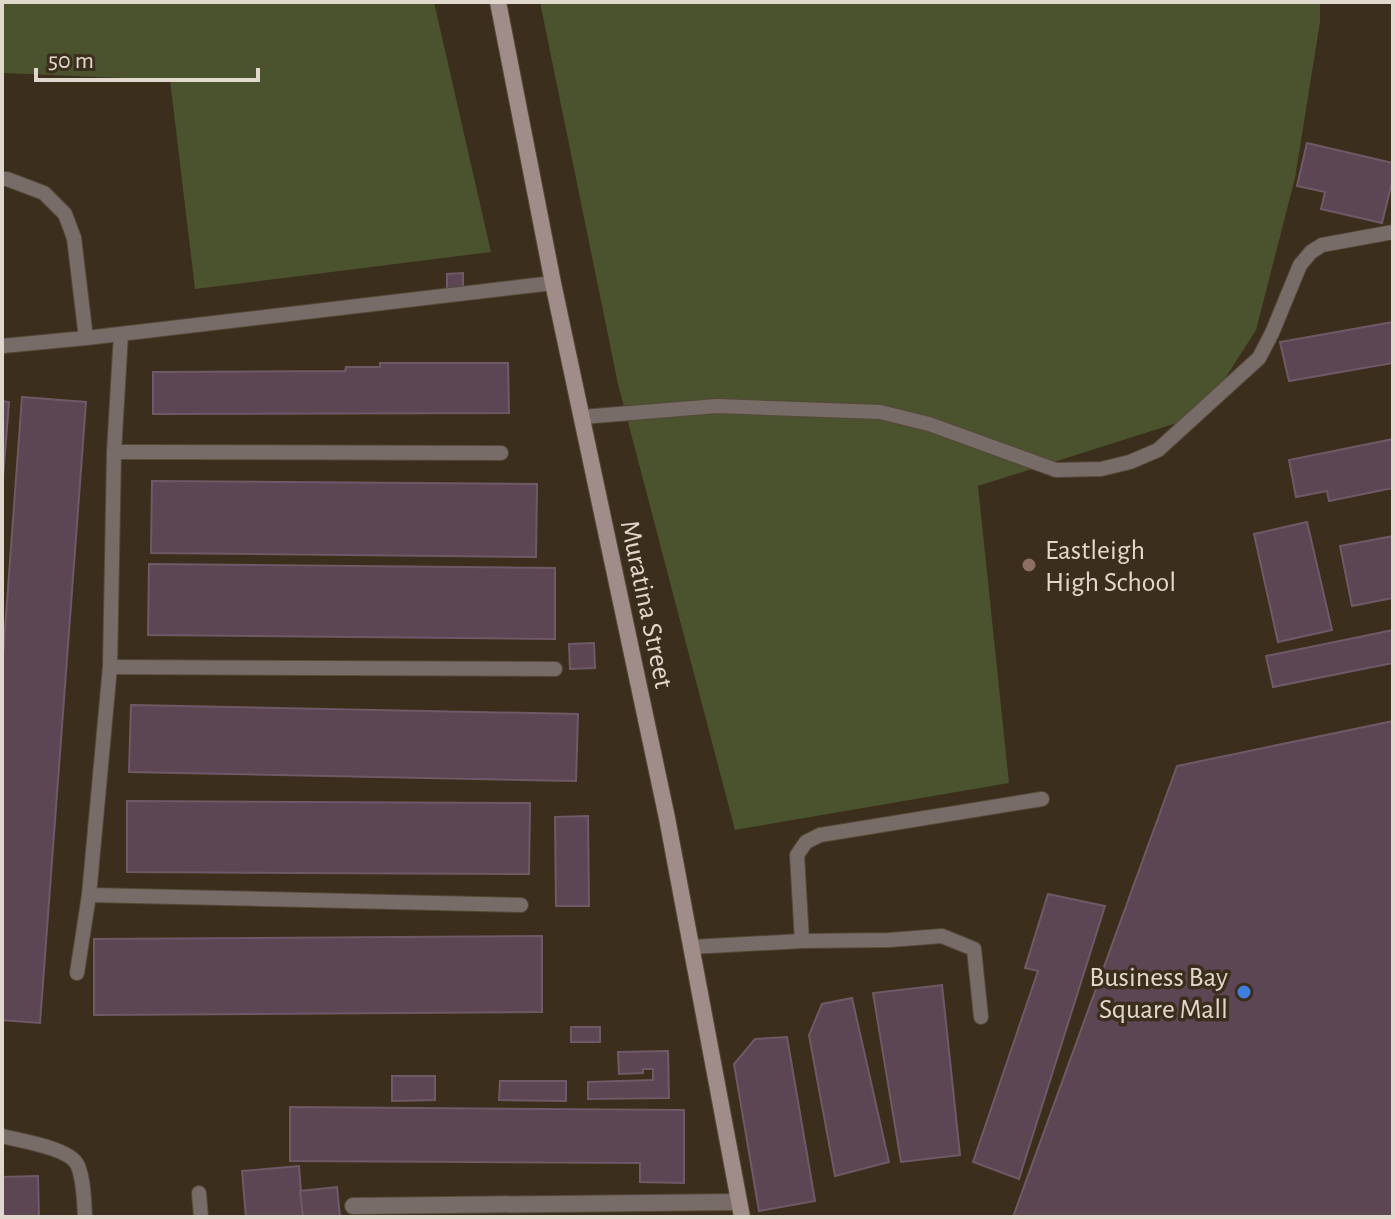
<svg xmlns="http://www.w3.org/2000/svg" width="1395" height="1219" font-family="'Alegreya Sans',sans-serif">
	<rect width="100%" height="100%" fill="#3c2e1c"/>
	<g fill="#4a522e">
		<path d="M2 2H434L491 252 195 289 170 80 2 73Z"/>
		<path d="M540 2H1320V22L1295 178 1256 330 1202 415 978 486 1009 783 735 830 618 384Z"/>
	</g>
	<g fill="#5c4653" stroke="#705967" stroke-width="2">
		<path d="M1307 143 1393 163V178L1382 223 1321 209 1325 192 1297 186Z"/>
		<path d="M463 273V290H447V274Z"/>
		<path d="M1393 322V363L1289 381 1280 342Z"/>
		<path d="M380 363H508L509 413 153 414V372L345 371 346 367H380Z"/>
		<path d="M22 397 86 402 40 1023 2 1020V670Z"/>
		<path d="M2 401 9 402 2 490Z"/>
		<path d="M1393 439V488L1329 501 1327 491 1296 497 1289 460Z"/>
		<path d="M152 481 537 484 536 557 151 553Z"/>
		<path d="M1307 522 1332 630 1278 642 1254 534Z"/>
		<path d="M1393 536V598L1352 606 1340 546Z"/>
		<path d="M149 564 555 568V639L148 635Z"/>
		<path d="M1393 630V663L1273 687 1266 656Z"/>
		<path d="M594 643 595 668 570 669 569 644Z"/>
		<path d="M131 705 578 714 576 781 129 772Z"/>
		<path d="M1393 721V1217H1013L1177 766Z"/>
		<path d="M127 801 530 803 529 874 127 872Z"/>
		<path d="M588 816 589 906H556L555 817Z"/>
		<path d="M1048 894 1105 906 1019 1179 973 1162 1038 971 1025 968Z"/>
		<path d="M542 936V1012L94 1015V939Z"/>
		<path d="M942 985 960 1155 901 1162 873 993Z"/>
		<path d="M852 998 889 1162 835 1176 809 1035 822 1004Z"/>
		<rect x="571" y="1027" width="29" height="15"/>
		<path d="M787 1037 815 1201 759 1211 734 1064 755 1039Z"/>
		<path d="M668 1051 669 1098 588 1099V1082L653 1080V1069H643V1073L619 1074 618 1052Z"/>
		<path d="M392 1076H435V1100L392 1101Z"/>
		<path d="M500 1081H566V1101L499 1100Z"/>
		<path d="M290 1107 684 1110V1183L640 1182V1163L290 1161Z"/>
		<path d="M299 1166 303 1217H246L242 1171Z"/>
		<path d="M38 1176 39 1217H2V1177Z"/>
		<path d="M337 1187 340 1217H303L300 1191Z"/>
	</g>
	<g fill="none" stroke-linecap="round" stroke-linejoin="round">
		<g stroke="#564938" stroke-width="16">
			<g id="lane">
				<path d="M2 179H7L44 193 65 214 74 238 86 338"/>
				<path d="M2 346 86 338 553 283"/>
				<path d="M582 417 717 406 880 412 929 424 1056 470 1101 469 1130 462 1158 450 1259 358 1272 333 1300 265 1311 252 1322 245 1393 232"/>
				<path d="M114 452 501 453"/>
				<path d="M110 667 555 669"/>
				<path d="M89 895 521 905"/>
				<path d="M802 941 797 855 806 842 820 835 1042 799"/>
				<path d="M691 947 802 941 889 940 942 936 974 949 981 1017"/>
				<path d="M77 973 89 895 110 667 114 452 121 334"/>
				<path d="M2 1136C21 1141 71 1148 78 1166 84 1182 84 1200 85 1217"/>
				<path d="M199 1193 201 1217"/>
			</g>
		</g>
		<g stroke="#564938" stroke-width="18">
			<path id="street" d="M353 1206 738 1202"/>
		</g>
		<g stroke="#564938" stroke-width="18">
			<path id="secondary" d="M498 2 553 283 667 818 742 1217"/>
		</g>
		<use href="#lane" stroke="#786c69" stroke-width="14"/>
		<use href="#street" stroke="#786c69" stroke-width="16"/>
		<use href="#secondary" stroke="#a08d89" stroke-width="16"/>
	</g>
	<circle fill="#8d6e63" stroke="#3c2e1c" stroke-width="3" cx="1029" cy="565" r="8"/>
	<circle fill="#3f7fe0" stroke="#3c2e1c" stroke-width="3" cx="1244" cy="992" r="8"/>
	<g text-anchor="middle" stroke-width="7" stroke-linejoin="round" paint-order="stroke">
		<g font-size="28" fill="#e1d8cd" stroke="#3c2e1c" text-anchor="start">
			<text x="1045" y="559">Eastleigh<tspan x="1045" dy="32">High School</tspan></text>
			<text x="1228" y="986" text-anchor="end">Business Bay<tspan x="1228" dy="32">Square Mall</tspan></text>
		</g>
		<g font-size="28" fill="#e1d8cd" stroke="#3c2e1c">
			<text transform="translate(648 604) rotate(78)" y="10">Muratina Street</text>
		</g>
	</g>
	<rect width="1395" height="1219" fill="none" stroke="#e1d8cd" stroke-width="8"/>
	<path d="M36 68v12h222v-12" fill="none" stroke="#e1d8cd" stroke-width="4"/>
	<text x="48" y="68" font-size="24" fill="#e1d8cd" stroke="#3c2e1c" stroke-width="6" paint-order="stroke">50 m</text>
</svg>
